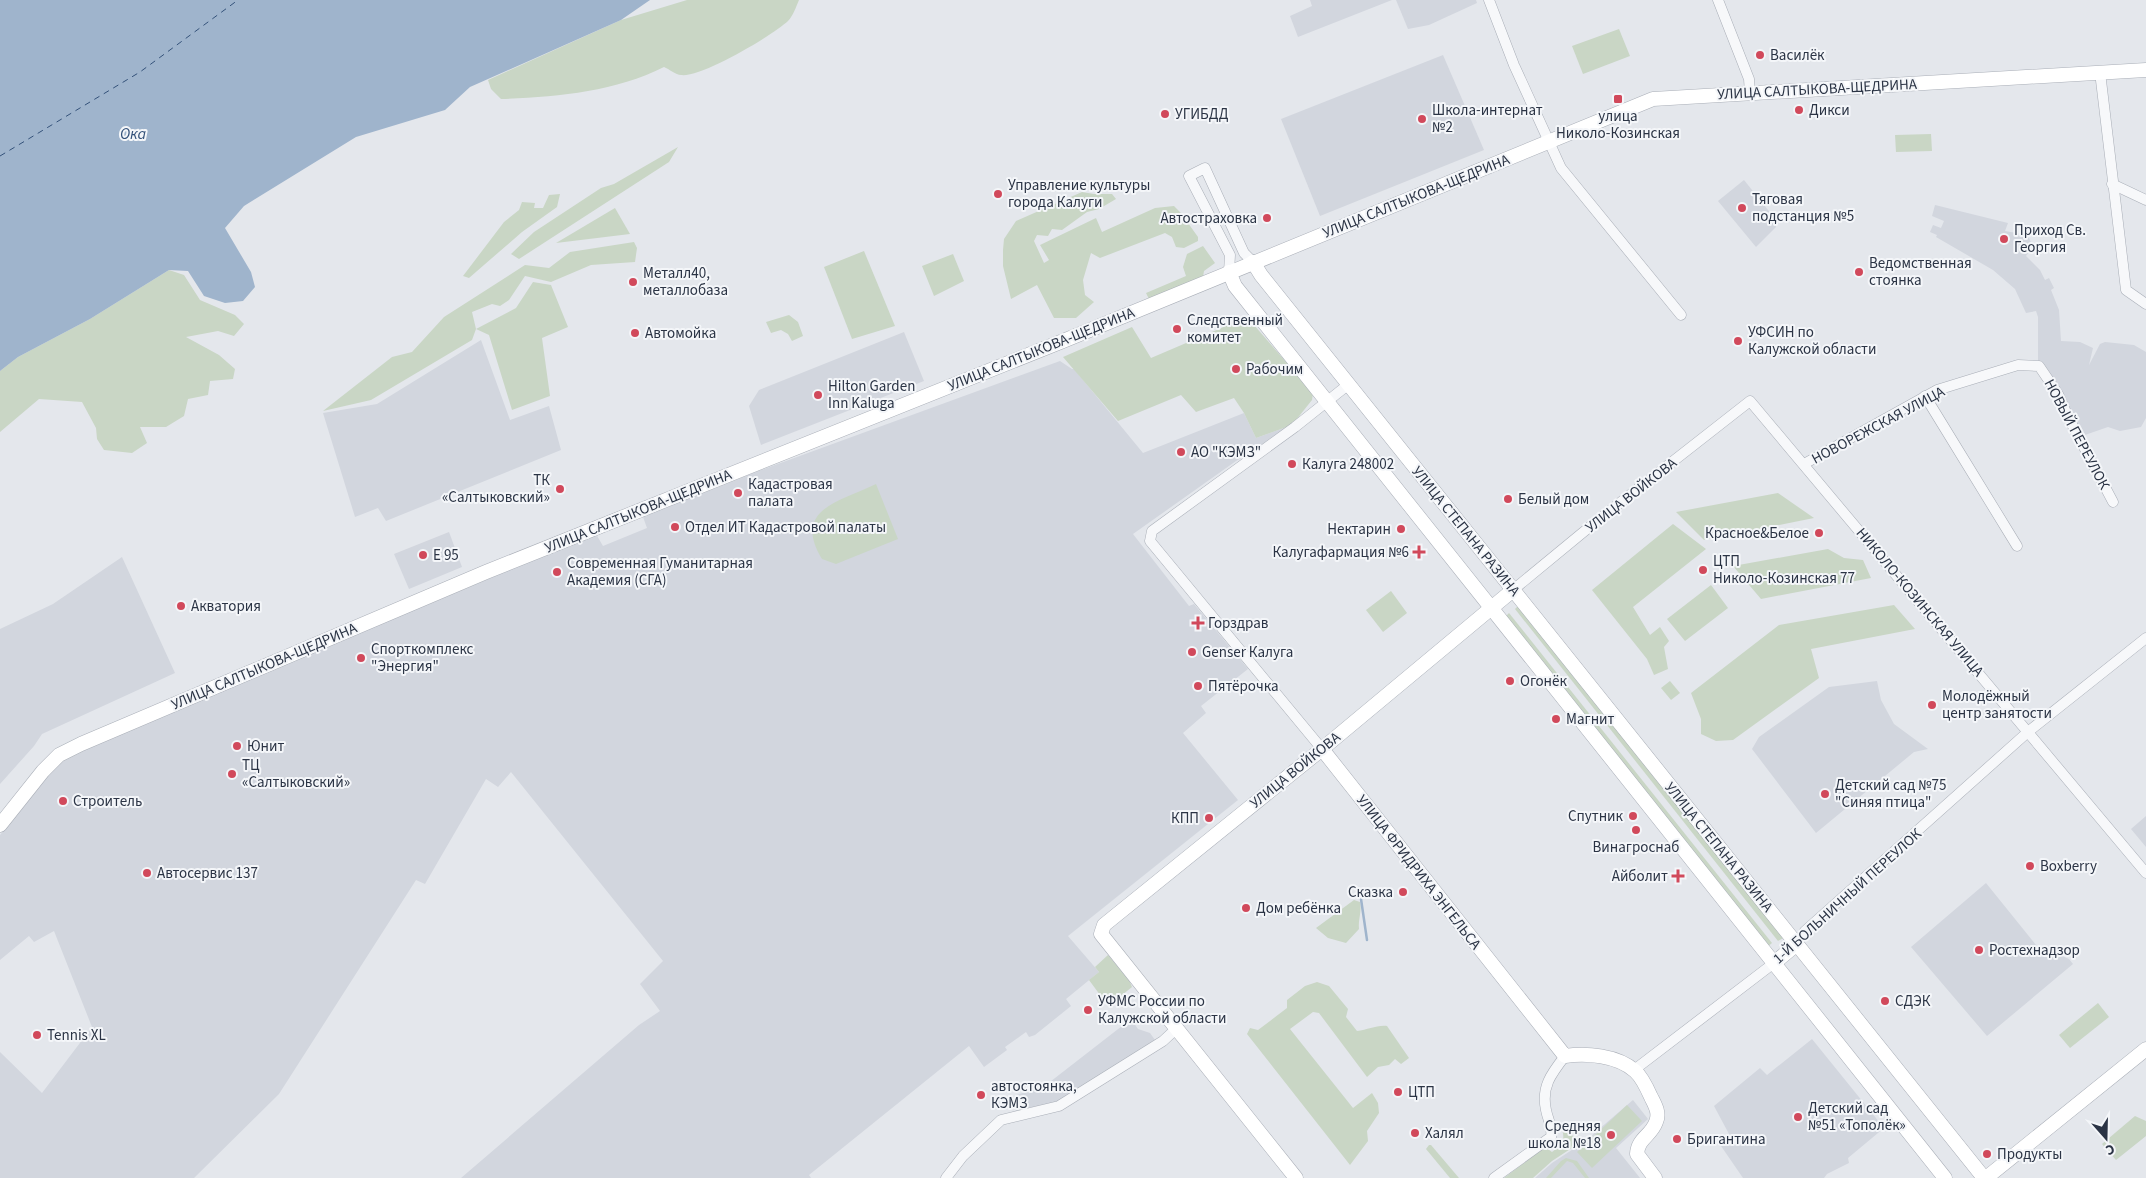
<svg xmlns="http://www.w3.org/2000/svg" width="2146" height="1178" font-family="'Source Sans 3',sans-serif">
	<rect width="100%" height="100%" fill="#e4e7ec"/>
	<g fill="#d2d6de">
		<path d="M1310 0H1392L1298 37 1290 16 1312 6Z"/>
		<path d="M1396 0H1476L1477 3 1429 25 1408 29Z"/>
		<path d="M1443 55 1484 150 1320 216 1281 119Z"/>
		<path d="M1744 180 1772 215 1776 227 1756 247 1718 201Z"/>
		<path d="M1935 205 2008 223 2005 231 2022 234 2029 238 2033 247 2026 256 2040 270 2045 280 2049 278 2054 288 2051 290 2059 310 2061 341 2080 342 2093 348 2089 365 2100 344 2105 342 2134 345 2146 352V418L2141 427 2120 431 2108 427 2082 436 2071 415 2069 404 2038 360V317L2036 311 2026 313 2015 289 1993 270 1936 237 1937 235 1930 232 1933 225 1941 228 1944 221 1932 216Z"/>
		<path d="M904 332 924 381 761 445 749 406 759 390Z"/>
		<path d="M481 340 510 420 549 406 561 450 386 521 378 508 355 517 323 413 377 404Z"/>
		<path d="M1060 361 1072 369H1074L1143 453 1244 413 1256 438 1292 425 1295 427 1236 461 1133 534 1189 606 1194 604 1248 669 1201 706 1206 713 1183 733 1238 800 1068 936 1099 972 1066 999 1071 1006 1035 1035 1029 1037 1026 1032 1005 1047 1007 1050 984 1067 969 1046 809 1175 811 1178H461L639 1025 660 1011 640 984 663 961 511 772 498 787 486 779 425 884 416 880 279 1094 194 1178H0V1052L42 1093 92 1027 54 931 34 942 29 936 0 960V835L52 768 63 759 288 663 596 534 603 546 647 528 643 517 761 470Z"/>
		<path d="M449 532 462 567 409 589 394 554Z"/>
		<path d="M122 557 175 673 42 734 34 746 0 784V629L53 604Z"/>
		<path d="M1877 681 1881 700 1894 724 1928 749 1914 752 1816 833 1752 749 1759 737 1829 687Z"/>
		<path d="M2146 816V847L2131 829Z"/>
		<path d="M1986 883 2036 945 2069 959 2073 964 1987 1036 1911 947Z"/>
		<path d="M1131 1019 1138 1029 1150 1033 1155 1040 1057 1102 1023 1109 1016 1114 1014 1096 1034 1089 1037 1092Z"/>
		<path d="M1812 1039 1884 1128 1848 1158 1849 1163 1827 1174 1824 1178H1743L1721 1146V1141L1729 1134 1714 1106 1760 1068 1767 1075Z"/>
		<path d="M1633 1100 1648 1119 1616 1148 1640 1178H1535L1552 1163 1584 1142Z"/>
	</g>
	<g fill="#c9d6c5">
		<path d="M687 0H799C796 7 793 16 788 21 773 35 701 78 681 75 676 75 669 69 664 67 614 92 556 97 501 99L491 89 488 80 621 20Z"/>
		<path d="M1619 29 1630 56 1583 74 1572 46Z"/>
		<path d="M1931 134 1932 151 1896 152 1895 135Z"/>
		<path d="M678 147 669 162 519 259 511 254 534 232 601 188 614 184Z"/>
		<path d="M1082 192 1094 194H1112L1116 199 1099 209 1087 212 1062 230 1052 229 1048 236 1037 235 1034 241 1044 263 1049 260 1040 245 1096 218 1102 232 1155 208 1174 206 1181 213 1182 221 1188 223 1198 237V241L1184 248 1176 247 1172 237 1165 233 1100 258 1091 253 1083 280 1085 295 1094 302 1076 318H1054L1037 285 1011 299 1003 266V250L1004 239 1016 221Z"/>
		<path d="M560 194 557 207 522 232 469 278 463 276 504 222 519 210 522 202 535 203 534 208H543L549 195Z"/>
		<path d="M615 208 630 234 556 243Z"/>
		<path d="M634 242 637 248 635 262 591 265 551 282 525 276 509 300 500 306 492 304 472 312 476 329 516 308 533 282 551 285 568 327 542 338 550 396 512 410 489 335 476 329 472 340 371 400 323 411 392 357 412 352 444 317 525 265 549 268 570 252Z"/>
		<path d="M1203 246 1215 263 1204 271 1203 277 1149 299 1146 293 1186 276 1183 267 1187 254Z"/>
		<path d="M864 251 895 326 852 339 824 267Z"/>
		<path d="M953 254 964 281 934 296 922 266Z"/>
		<path d="M169 270 184 275 200 300 235 315 244 324 234 336 218 331 186 337 219 355 235 369 233 379 210 381 208 395 188 399 184 416 166 427H140L147 443 132 453 104 450 97 439 96 428 82 402 39 399 0 432V371L18 357 90 319Z"/>
		<path d="M789 315 798 322 803 336 792 341 788 334 781 330 771 333 766 322Z"/>
		<path d="M1247 317 1313 393 1312 400 1292 425 1256 438 1244 413 1234 398 1196 412 1181 395 1118 421 1063 357 1132 327 1151 358Z"/>
		<path d="M876 484 898 539 836 564 822 559C792 509 839 502 876 484Z"/>
		<path d="M1778 493 1814 518 1704 540 1676 512Z"/>
		<path d="M1673 524 1706 549 1633 607 1650 635 1660 627 1669 641 1664 647 1668 669 1654 675 1647 659 1592 590Z"/>
		<path d="M1828 549 1844 558 1863 560 1871 578 1761 599 1733 566Z"/>
		<path d="M1711 585 1728 608 1685 641 1667 619Z"/>
		<path d="M1391 591 1407 613 1383 632 1366 610Z"/>
		<path d="M1519 605 1785 937 1778 941 1515 609Z"/>
		<path d="M1894 605 1915 629 1811 649 1819 678 1733 740 1716 741 1701 734V719L1691 693 1779 625Z"/>
		<path d="M1509 613 1772 943 1766 948 1504 618Z"/>
		<path d="M1670 681 1680 693 1671 700 1661 688Z"/>
		<path d="M1354 900 1360 902C1362 912 1358 919 1359 929L1346 943 1328 938 1316 928Z"/>
		<path d="M1108 955 1129 980 1132 987 1117 999 1106 1003 1089 980 1099 972 1095 967Z"/>
		<path d="M1317 982 1329 986 1348 1009 1346 1017 1357 1031C1368 1030 1376 1025 1387 1026L1409 1058 1401 1064 1395 1059 1389 1065 1378 1067 1367 1077 1319 1013 1313 1012 1290 1029 1353 1108 1372 1093 1378 1103 1379 1113 1367 1131 1368 1141 1350 1165 1247 1034 1250 1028 1258 1030 1287 1008V1000L1305 986Z"/>
		<path d="M2098 1003 2109 1017 2070 1048 2059 1035Z"/>
		<path d="M1627 1105 1642 1121 1592 1168 1577 1152Z"/>
		<path d="M2135 1116 2146 1121V1136L2116 1160 2102 1144Z"/>
		<path d="M1561 1127 1581 1142 1552 1161 1533 1178H1504L1545 1147 1552 1152C1563 1144 1566 1139 1561 1127Z"/>
		<path d="M1429 1145H1431L1459 1178H1450L1426 1149Z"/>
		<path d="M1566 1158 1577 1161 1589 1178H1585L1573 1163 1567 1161 1551 1178H1546L1561 1161Z"/>
	</g>
	<path fill="#9fb4cc" d="M0 0H650L621 20 470 87 445 110 356 137 244 206 225 228 251 272 255 287 243 301 225 303 204 296 188 271 169 270 90 319 18 357 0 371Z"/>
	<g fill="none" stroke-linecap="round" stroke-linejoin="round">
		<path stroke="#9fb4cc" stroke-width="2.5" d="M1361 899 1367 940"/>
		<path stroke="#34527a" stroke-width="1" stroke-dasharray="6 5" stroke-linecap="butt" d="M0 156 140 72 238 0"/>
		<g stroke="#a9aeb7" stroke-width="11">
			<g id="street">
				<path d="M1489 0 1514 65 1561 168 1681 315"/>
				<path d="M1718 0 1749 79 1750 93"/>
				<path d="M2100 72 2126 290 2146 304"/>
				<path d="M2112 184 2146 200"/>
				<path d="M1229 272 1230 255 1189 176 1205 168 1244 253 1253 262"/>
				<path d="M1925 396 2017 546"/>
				<path d="M1804 464 1937 390 2018 365 2039 366 2058 394 2068 417 2113 502"/>
				<path d="M1513 590 1598 520 1750 401 2146 873"/>
				<path d="M1322 749 1150 541 1152 531 1295 427 1349 384"/>
				<path d="M1797 944 1805 931 2029 731 2146 638"/>
				<path d="M1634 1070 1774 963"/>
				<path d="M946 1178 963 1156 1001 1120 1059 1106 1163 1041 1177 1028"/>
				<path d="M1494 1178 1551 1137C1553 1126 1548 1121 1546 1110 1541 1087 1551 1074 1565 1056"/>
			</g>
		</g>
		<g stroke="#a9aeb7" stroke-width="15">
			<g id="secondary">
				<path d="M1253 262 1261 275 1984 1178"/>
				<path d="M1229 272 1235 286 1945 1178"/>
				<path d="M1322 749 1565 1056C1586 1053 1617 1055 1635 1071 1642 1077 1647 1088 1651 1097 1655 1105 1660 1113 1656 1122 1651 1136 1638 1138 1637 1154L1655 1178"/>
				<path d="M0 825 43 771 59 755 81 744 486 572 1063 341 1653 99 2146 70"/>
				<path d="M1774 963 1797 944"/>
				<path d="M1296 1178 1101 934 1104 925 1322 749 1513 590"/>
				<path d="M1986 1178 2146 1049"/>
			</g>
		</g>
		<use href="#street" stroke="#f7f8fa" stroke-width="10"/>
		<use href="#secondary" stroke="#fff" stroke-width="14"/>
	</g>
	<g fill="#d1495b" stroke="#f4f6f9" stroke-width="2">
		<circle cx="1760" cy="55" r="5"/>
		<rect x="1613" y="94" width="10" height="10" rx="2.5"/>
		<circle cx="1799" cy="110" r="5"/>
		<circle cx="1165" cy="114" r="5"/>
		<circle cx="1422" cy="119" r="5"/>
		<circle cx="998" cy="194" r="5"/>
		<circle cx="1742" cy="208" r="5"/>
		<circle cx="1267" cy="218" r="5"/>
		<circle cx="2004" cy="239" r="5"/>
		<circle cx="1859" cy="272" r="5"/>
		<circle cx="633" cy="282" r="5"/>
		<circle cx="1177" cy="329" r="5"/>
		<circle cx="635" cy="333" r="5"/>
		<circle cx="1738" cy="341" r="5"/>
		<circle cx="1236" cy="369" r="5"/>
		<circle cx="818" cy="395" r="5"/>
		<circle cx="1181" cy="452" r="5"/>
		<circle cx="1292" cy="464" r="5"/>
		<circle cx="560" cy="489" r="5"/>
		<circle cx="738" cy="493" r="5"/>
		<circle cx="1508" cy="499" r="5"/>
		<circle cx="675" cy="527" r="5"/>
		<circle cx="1401" cy="529" r="5"/>
		<circle cx="1819" cy="533" r="5"/>
		<path d="M1416.5 544.5h5v5h5v5h-5v5h-5v-5h-5v-5h5z"/>
		<circle cx="423" cy="555" r="5"/>
		<circle cx="1703" cy="570" r="5"/>
		<circle cx="557" cy="572" r="5"/>
		<circle cx="181" cy="606" r="5"/>
		<path d="M1195.5 615.5h5v5h5v5h-5v5h-5v-5h-5v-5h5z"/>
		<circle cx="1192" cy="652" r="5"/>
		<circle cx="361" cy="658" r="5"/>
		<circle cx="1510" cy="681" r="5"/>
		<circle cx="1198" cy="686" r="5"/>
		<circle cx="1932" cy="705" r="5"/>
		<circle cx="1556" cy="719" r="5"/>
		<circle cx="237" cy="746" r="5"/>
		<circle cx="232" cy="774" r="5"/>
		<circle cx="1825" cy="794" r="5"/>
		<circle cx="63" cy="801" r="5"/>
		<circle cx="1633" cy="816" r="5"/>
		<circle cx="1209" cy="818" r="5"/>
		<circle cx="1636" cy="830" r="5"/>
		<circle cx="2030" cy="866" r="5"/>
		<circle cx="147" cy="873" r="5"/>
		<path d="M1675.5 868.5h5v5h5v5h-5v5h-5v-5h-5v-5h5z"/>
		<circle cx="1403" cy="892" r="5"/>
		<circle cx="1246" cy="908" r="5"/>
		<circle cx="1979" cy="950" r="5"/>
		<circle cx="1885" cy="1001" r="5"/>
		<circle cx="1088" cy="1010" r="5"/>
		<circle cx="37" cy="1035" r="5"/>
		<circle cx="1398" cy="1092" r="5"/>
		<circle cx="981" cy="1095" r="5"/>
		<circle cx="1798" cy="1117" r="5"/>
		<circle cx="1415" cy="1133" r="5"/>
		<circle cx="1611" cy="1135" r="5"/>
		<circle cx="1677" cy="1139" r="5"/>
		<circle cx="1987" cy="1154" r="5"/>
	</g>
	<g text-anchor="middle" stroke-width="4" stroke-linejoin="round" paint-order="stroke">
		<g font-size="15" fill="#2b3445" stroke="#f4f6f9" text-anchor="start">
			<text x="1770" y="60">Василёк</text>
			<text x="1432" y="115">Школа-интернат<tspan x="1432" dy="17">№2</tspan></text>
			<text x="1809" y="115">Дикси</text>
			<text x="1175" y="119">УГИБДД</text>
			<text x="1618" y="121" text-anchor="middle">улица<tspan x="1618" dy="17">Николо-Козинская</tspan></text>
			<text x="1008" y="190">Управление культуры<tspan x="1008" dy="17">города Калуги</tspan></text>
			<text x="1752" y="204">Тяговая<tspan x="1752" dy="17">подстанция №5</tspan></text>
			<text x="1257" y="223" text-anchor="end">Автостраховка</text>
			<text x="2014" y="235">Приход Св.<tspan x="2014" dy="17">Георгия</tspan></text>
			<text x="1869" y="268">Ведомственная<tspan x="1869" dy="17">стоянка</tspan></text>
			<text x="643" y="278">Металл40,<tspan x="643" dy="17">металлобаза</tspan></text>
			<text x="1187" y="325">Следственный<tspan x="1187" dy="17">комитет</tspan></text>
			<text x="1748" y="337">УФСИН по<tspan x="1748" dy="17">Калужской области</tspan></text>
			<text x="645" y="338">Автомойка</text>
			<text x="1246" y="374">Рабочим</text>
			<text x="828" y="391">Hilton Garden<tspan x="828" dy="17">Inn Kaluga</tspan></text>
			<text x="1191" y="457">АО "КЭМЗ"</text>
			<text x="1302" y="469">Калуга 248002</text>
			<text x="550" y="485" text-anchor="end">ТК<tspan x="550" dy="17">«Салтыковский»</tspan></text>
			<text x="748" y="489">Кадастровая<tspan x="748" dy="17">палата</tspan></text>
			<text x="1518" y="504">Белый дом</text>
			<text x="685" y="532">Отдел ИТ Кадастровой палаты</text>
			<text x="1391" y="534" text-anchor="end">Нектарин</text>
			<text x="1809" y="538" text-anchor="end">Красное&amp;Белое</text>
			<text x="1409" y="557" text-anchor="end">Калугафармация №6</text>
			<text x="433" y="560">Е 95</text>
			<text x="1713" y="566">ЦТП<tspan x="1713" dy="17">Николо-Козинская 77</tspan></text>
			<text x="567" y="568">Современная Гуманитарная<tspan x="567" dy="17">Академия (СГА)</tspan></text>
			<text x="191" y="611">Акватория</text>
			<text x="1208" y="628">Горздрав</text>
			<text x="371" y="654">Спорткомплекс<tspan x="371" dy="17">"Энергия"</tspan></text>
			<text x="1202" y="657">Genser Калуга</text>
			<text x="1520" y="686">Огонёк</text>
			<text x="1208" y="691">Пятёрочка</text>
			<text x="1942" y="701">Молодёжный<tspan x="1942" dy="17">центр занятости</tspan></text>
			<text x="1566" y="724">Магнит</text>
			<text x="247" y="751">Юнит</text>
			<text x="242" y="770">ТЦ<tspan x="242" dy="17">«Салтыковский»</tspan></text>
			<text x="1835" y="790">Детский сад №75<tspan x="1835" dy="17">"Синяя птица"</tspan></text>
			<text x="73" y="806">Строитель</text>
			<text x="1623" y="821" text-anchor="end">Спутник</text>
			<text x="1199" y="823" text-anchor="end">КПП</text>
			<text x="1636" y="852" text-anchor="middle">Винагроснаб</text>
			<text x="2040" y="871">Boxberry</text>
			<text x="157" y="878">Автосервис 137</text>
			<text x="1668" y="881" text-anchor="end">Айболит</text>
			<text x="1393" y="897" text-anchor="end">Сказка</text>
			<text x="1256" y="913">Дом ребёнка</text>
			<text x="1989" y="955">Ростехнадзор</text>
			<text x="1098" y="1006">УФМС России по<tspan x="1098" dy="17">Калужской области</tspan></text>
			<text x="1895" y="1006">СДЭК</text>
			<text x="47" y="1040">Tennis XL</text>
			<text x="991" y="1091">автостоянка,<tspan x="991" dy="17">КЭМЗ</tspan></text>
			<text x="1408" y="1097">ЦТП</text>
			<text x="1808" y="1113">Детский сад<tspan x="1808" dy="17">№51 «Тополёк»</tspan></text>
			<text x="1601" y="1131" text-anchor="end">Средняя<tspan x="1601" dy="17">школа №18</tspan></text>
			<text x="1425" y="1138">Халял</text>
			<text x="1687" y="1144">Бригантина</text>
			<text x="1997" y="1159">Продукты</text>
		</g>
		<g font-size="15" fill="#2b3445" stroke="#f4f6f9">
			<text transform="translate(1817 89) rotate(-3)" y="5">УЛИЦА САЛТЫКОВА-ЩЕДРИНА</text>
			<text transform="translate(1416 196) rotate(-22)" y="5">УЛИЦА САЛТЫКОВА-ЩЕДРИНА</text>
			<text transform="translate(1041 349) rotate(-22)" y="5">УЛИЦА САЛТЫКОВА-ЩЕДРИНА</text>
			<text transform="translate(1878 425) rotate(-28)" y="5">НОВОРЕЖСКАЯ УЛИЦА</text>
			<text transform="translate(2077 434) rotate(62)" y="5">НОВЫЙ ПЕРЕУЛОК</text>
			<text transform="translate(1631 495) rotate(-38)" y="5">УЛИЦА ВОЙКОВА</text>
			<text transform="translate(638 511) rotate(-22)" y="5">УЛИЦА САЛТЫКОВА-ЩЕДРИНА</text>
			<text transform="translate(1466 531) rotate(51)" y="5">УЛИЦА СТЕПАНА РАЗИНА</text>
			<text transform="translate(1920 602) rotate(50)" y="5">НИКОЛО-КОЗИНСКАЯ УЛИЦА</text>
			<text transform="translate(264 666) rotate(-23)" y="5">УЛИЦА САЛТЫКОВА-ЩЕДРИНА</text>
			<text transform="translate(1295 770) rotate(-39)" y="5">УЛИЦА ВОЙКОВА</text>
			<text transform="translate(1719 847) rotate(51)" y="5">УЛИЦА СТЕПАНА РАЗИНА</text>
			<text transform="translate(1419 872) rotate(52)" y="5">УЛИЦА ФРИДРИХА ЭНГЕЛЬСА</text>
			<text transform="translate(1847 896) rotate(-42)" y="5">1-Й БОЛЬНИЧНЫЙ ПЕРЕУЛОК</text>
		</g>
		<g font-size="16" font-style="italic" fill="#34527a" stroke="#f4f6f9">
			<text x="133" y="139">Ока</text>
		</g>
	</g>
	<g transform="translate(2106 1138) rotate(160)" stroke="#f4f6f9" stroke-width="4" paint-order="stroke">
	<path d="M0-4L9 19L0 12L-9 19Z" fill="#2b3445"/>
	<text y="-8" font-size="14" font-weight="bold" text-anchor="middle" fill="#2b3445">С</text>
	</g>
</svg>
